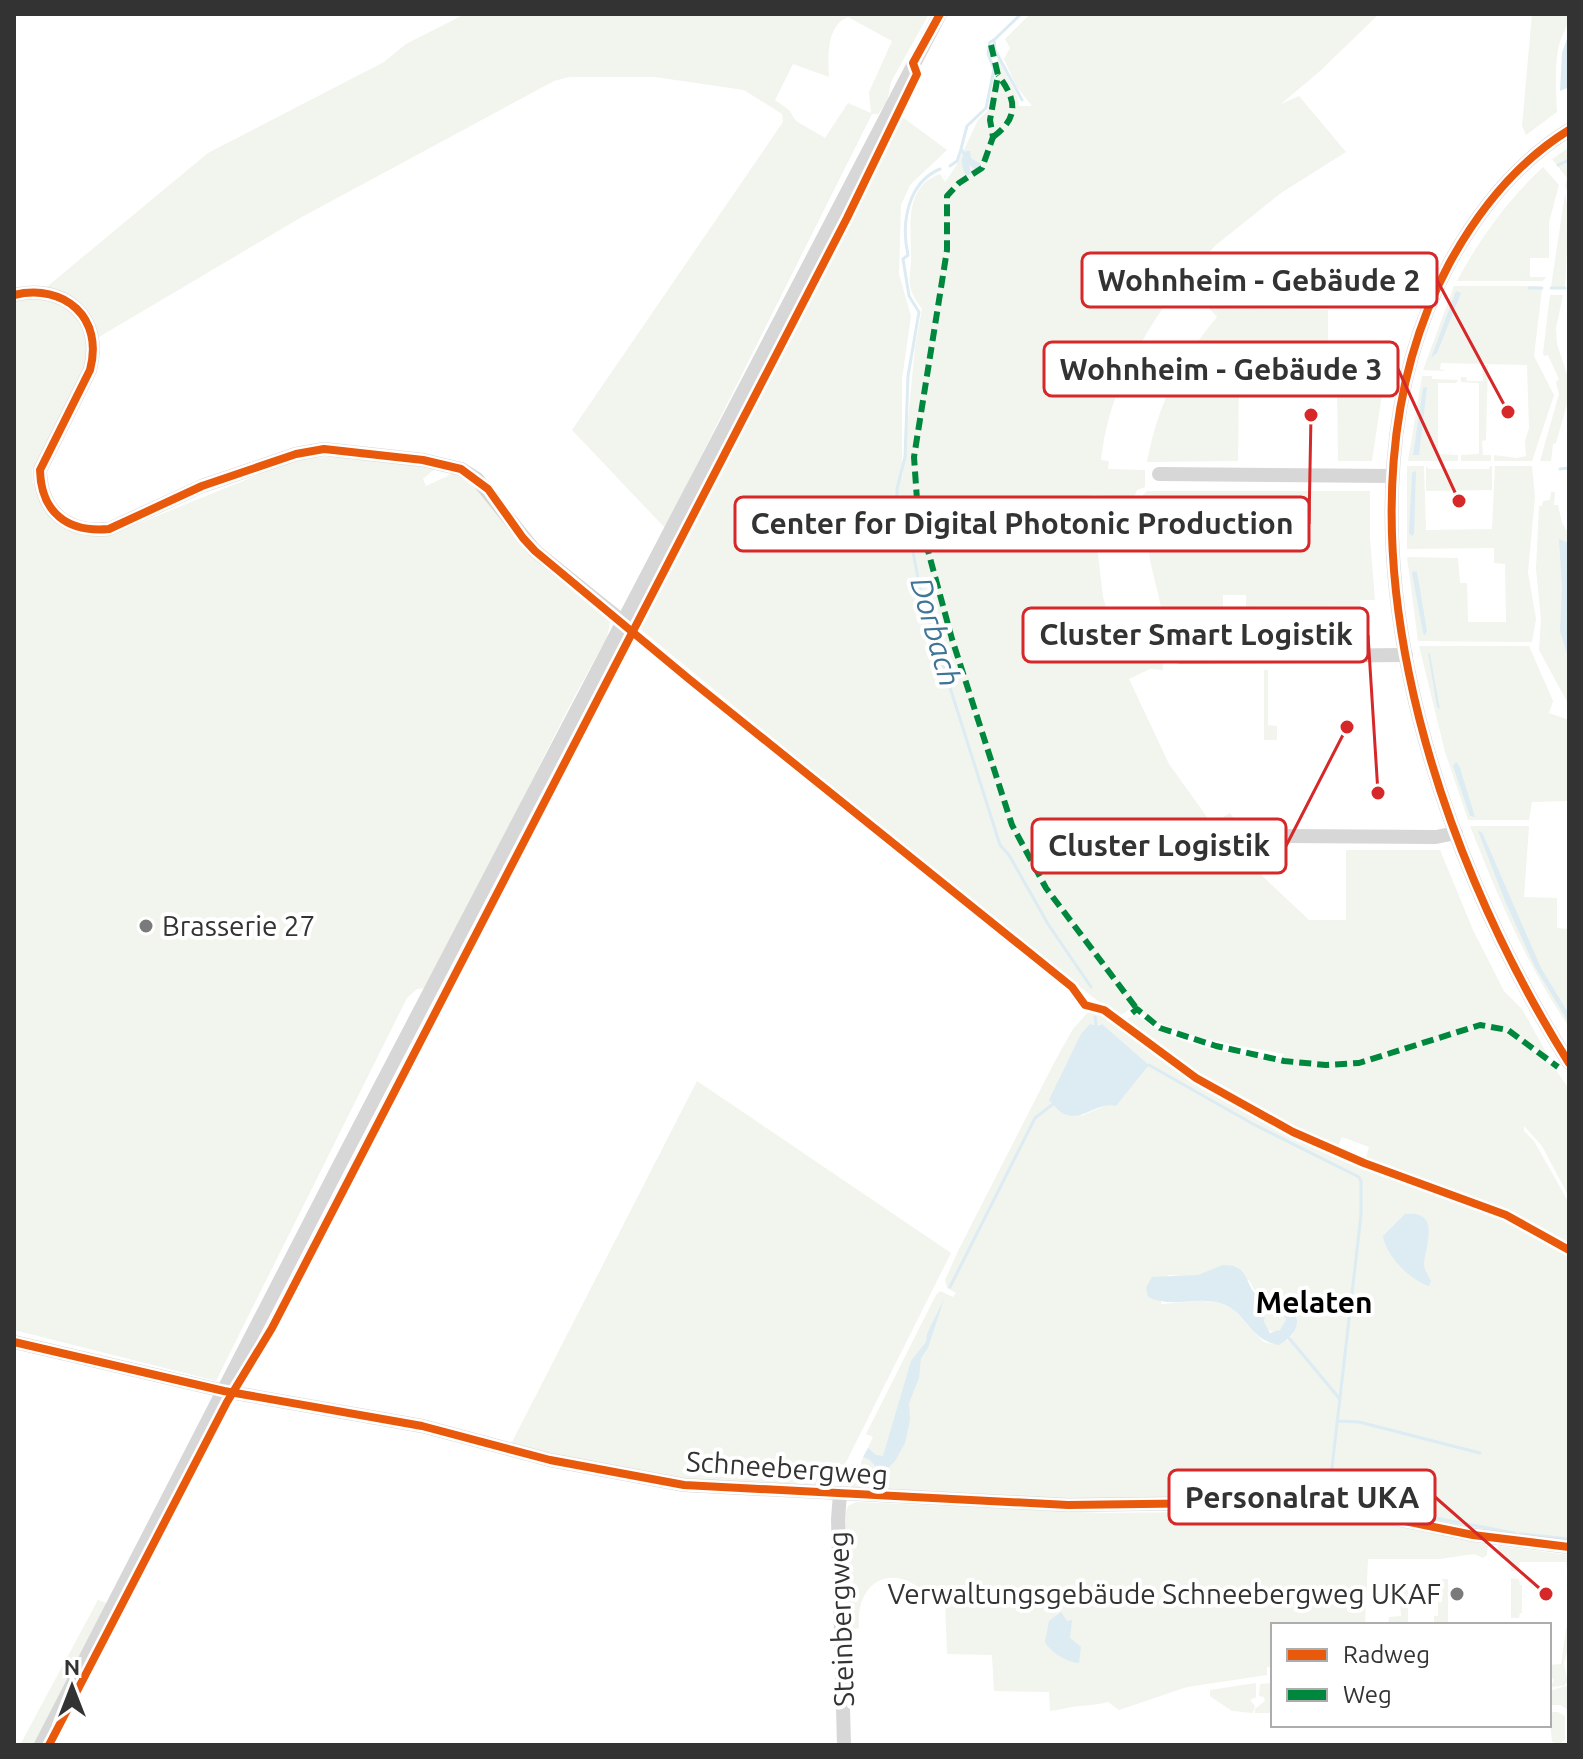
<svg xmlns="http://www.w3.org/2000/svg" width="1583" height="1759" font-family="Ubuntu,sans-serif">
	<rect width="100%" height="100%" fill="#fff"/>
	<g fill="#f1f5ed" fill-rule="evenodd">
		<path d="M465 14H929L891 82 887 102 878 114H872L665 528 572 430 783 122 782 114 744 90 655 77H569L554 81 300 218 99 337 95 334 90 320 43 290 208 153 384 62 406 44ZM848 17 892 41 869 92 871 113 848 103 825 138 796 121 789 110 775 100 793 64 829 77C828 57 826 26 848 17Z"/>
		<path d="M1030 14H1379L1320 71 1281 104 1299 96 1346 152 1281 193 1216 245 1170 294 1171 296C1135 348 1108 397 1101 460L1109 461 1108 469 1145 470V487L1137 490 1134 497 1091 495 1103 597 1115 637 1149 629 1162 641 1163 670 1150 669 1129 679 1169 764 1212 824 1230 813 1236 822 1252 823 1271 835V849L1255 850V869L1309 920H1346V850H1440L1473 930 1504 991 1522 1009 1550 1059 1525 1041 1523 1043 1554 1067 1569 1089V1197L1542 1146 1524 1126V1131L1534 1141 1569 1203V1248L1511 1215 1365 1161 1369 1147 1342 1137 1336 1150 1192 1073 1122 1022 1135 1014C1144 1020 1153 1028 1162 1032 1195 1048 1246 1058 1281 1059L1284 1054C1234 1044 1176 1039 1133 1007L1118 1017 961 893 639 628 901 116 947 150 910 185 901 205 899 274 911 316 902 379V481L915 347 922 309C904 285 911 282 911 256 911 226 904 186 940 174L945 182 956 166 978 120 988 110 998 58 1018 98 1019 106H1032L1016 86 1004 59 1010 48 1005 39Z"/>
		<path d="M1532 14H1569C1569 27 1562 33 1559 45 1554 67 1556 90 1557 112L1526 135 1522 126Z"/>
		<path d="M1568 148 1569 149V194L1565 186 1567 178 1552 159Z"/>
		<path d="M1543 167 1559 185 1549 222V258H1530V277H1546L1543 281H1457C1480 238 1507 201 1543 167Z"/>
		<path d="M1565 194 1569 214 1565 287H1551Z"/>
		<path d="M1454 286H1542L1528 288 1542 289 1534 356 1554 395 1532 461H1494V455L1516 458 1526 456 1525 441 1529 428 1527 365 1441 363 1440 369 1446 371 1423 370Z"/>
		<path d="M1563 295 1556 328 1557 344 1569 380V397L1556 443 1553 444 1551 461H1540L1559 394 1556 382 1559 379 1548 355 1544 356 1543 353 1549 303 1550 295Z"/>
		<path d="M14 297 62 301 88 329 90 362 38 466 32 469 33 482 43 509 56 521 120 531 297 459 343 456 437 467 423 479 426 486 456 472 466 477 610 622 607 637 572 701 427 988 417 989 407 998 216 1381 14 1330Z"/>
		<path d="M1209 308 1328 310V367L1277 377 1246 371 1239 376 1238 461 1147 462C1159 402 1178 364 1217 317Z"/>
		<path d="M1488 365 1486 440 1482 441 1483 455H1491V461H1461V455L1479 454V383L1461 382V377H1466L1467 381H1483L1482 366Z"/>
		<path d="M1422 376H1432V379L1458 380 1456 383H1438V450L1440 454 1458 455V461H1408Z"/>
		<path d="M1337 385 1382 394 1372 461H1338Z"/>
		<path d="M1407 466H1424L1426 530 1492 529 1495 466H1532L1535 497 1528 572 1536 619 1532 642 1418 641 1407 557 1458 558 1460 583H1467L1468 622H1506L1505 564 1494 563V548L1407 549Z"/>
		<path d="M1426 466 1429 469H1489L1490 466H1492V490L1426 491Z"/>
		<path d="M1147 491H1370V538L1375 600H1360V606L1246 607V595H1223V634H1231L1230 641H1171L1159 626 1165 624 1150 560 1143 495Z"/>
		<path d="M1551 492H1555L1554 505H1558L1562 523 1569 534V705L1539 650 1541 619 1536 569 1539 506H1542L1543 501 1550 500Z"/>
		<path d="M1419 646H1529L1553 701 1549 713 1569 720V801L1532 802 1529 820H1468L1445 752Z"/>
		<path d="M1264 670H1268V725L1277 726V740H1264Z"/>
		<path d="M1470 826H1529L1524 897 1557 898V928L1569 929V1027C1526 964 1498 897 1470 826Z"/>
		<path d="M1089 1011H1101C1172 1071 1269 1130 1356 1164 1431 1193 1499 1208 1569 1252V1543L1481 1532 1315 1500V1495L1328 1486V1482L1317 1485 1301 1498 1072 1499 847 1487 848 1476 851 1474 878 1484V1479L861 1468V1462L873 1437 866 1434 936 1295 940 1291 953 1297 956 1293 947 1288 945 1280 959 1249 1055 1061 1073 1029ZM1102 1024 1149 1065 1116 1106 1109 1104 1081 1116 1093 1026ZM1168 1275 1249 1280 1258 1297 1297 1316C1296 1338 1286 1348 1264 1342 1254 1333 1246 1323 1237 1313 1218 1294 1185 1303 1161 1304Z"/>
		<path d="M697 1081 951 1253 834 1486 685 1480 510 1446Z"/>
		<circle cx="1275" cy="1321" r="11"/>
		<path d="M856 1502 1102 1513 1302 1511 1368 1521 1488 1545 1487 1555 1483 1558 1474 1554 1440 1559H1368L1365 1625H1273V1667H1267V1675L1187 1687 1119 1710 1108 1702C1097 1705 1089 1705 1079 1706 1069 1707 1060 1710 1050 1711L1049 1692 994 1691 992 1655 947 1654 945 1601 932 1600C900 1561 855 1575 859 1628L848 1631 844 1517 848 1506Z"/>
		<path d="M1498 1546 1569 1555V1570H1567L1566 1562H1520L1519 1571H1511V1562L1499 1557Z"/>
		<path d="M1511 1578 1519 1579 1520 1585H1522V1613H1520L1519 1618H1511Z"/>
		<path d="M1442 1579H1448V1625H1434V1616H1438V1602H1442Z"/>
		<path d="M1393 1590H1408V1625H1388L1389 1617 1401 1616 1400 1602 1393 1601Z"/>
		<path d="M98 1600 107 1603 34 1745H20Z"/>
		<path d="M1566 1628H1569V1644L1564 1664 1568 1682 1564 1686 1551 1687 1554 1680 1549 1675V1665L1561 1664Z"/>
		<path d="M1256 1683V1697L1250 1700 1255 1706 1253 1713 1232 1711 1210 1696V1690Z"/>
		<path d="M1273 1683V1696L1269 1700 1273 1705V1713H1255V1709L1265 1701 1264 1697 1259 1696 1260 1684Z"/>
		<path d="M1569 1685V1711L1561 1705H1549V1691Z"/>
		<path d="M80 1698 55 1745H47L69 1702Z"/>
		<path d="M1549 1712H1558L1565 1716V1739L1560 1744 1552 1742Z"/>
	</g>
	<g fill="#ddebf3" fill-rule="evenodd">
		<path d="M1569 33V87L1560 91 1562 53Z"/>
		<path d="M966 151H970L971 158 981 164 977 171 969 165 971 174 966 176C962 166 959 160 966 151Z"/>
		<path d="M1456 291 1461 293 1437 353 1431 358Z"/>
		<path d="M1427 387 1419 455H1413L1423 388Z"/>
		<path d="M1416 471 1414 534 1412 536 1409 533 1412 473Z"/>
		<path d="M1559 539 1569 543C1565 579 1569 622 1569 660L1560 631 1562 588Z"/>
		<path d="M1414 571 1417 572 1427 631 1425 635 1423 633 1412 573Z"/>
		<path d="M1428 653 1430 654 1440 709 1437 707Z"/>
		<path d="M1456 762 1459 765 1475 817 1470 816 1453 766Z"/>
		<path d="M1478 831 1482 832 1541 968 1569 1014V1023L1535 967 1505 901Z"/>
		<path d="M1090 1024 1097 1026 1102 1024 1149 1065 1116 1106C1098 1101 1083 1122 1064 1114 1059 1112 1053 1104 1049 1100L1081 1034Z"/>
		<path d="M1405 1214C1441 1210 1426 1244 1424 1263 1424 1270 1428 1275 1431 1281L1429 1286C1410 1280 1386 1256 1383 1236Z"/>
		<path d="M1223 1265C1250 1265 1243 1282 1258 1297 1268 1307 1296 1294 1297 1321 1297 1332 1288 1340 1279 1345 1249 1340 1247 1313 1223 1304 1198 1295 1173 1309 1148 1297L1146 1288 1152 1277 1198 1275ZM1270 1310 1283 1312 1286 1320 1280 1330 1270 1333 1264 1322 1265 1315Z"/>
		<path d="M944 1299 928 1348 921 1358 919 1378 909 1403 910 1420 905 1443 895 1461 888 1468H877L870 1460 863 1457 868 1448 876 1455 883 1456 911 1361 926 1342 927 1334Z"/>
		<path d="M1061 1612 1067 1621 1072 1620 1070 1638 1081 1647 1079 1663C1068 1663 1049 1651 1045 1642L1049 1621Z"/>
	</g>
	<g fill="none" stroke-linecap="round" stroke-linejoin="round">
		<g stroke="#ddebf3" stroke-width="3">
			<path d="M1021 14 994 40 995 50 1022 100"/>
			<path d="M964 154 961 149 967 126 986 108 994 69 988 54 990 42 994 40"/>
			<path d="M1558 165 1569 160"/>
			<path d="M950 166 957 161 961 150"/>
			<path d="M940 169C907 183 901 224 908 255L903 259 909 296 919 312 908 376 905 457 897 489V499L909 531 922 599 1000 845 1009 855 1048 924 1091 987"/>
			<path d="M1529 288H1542"/>
			<path d="M1551 288H1565"/>
			<path d="M1560 469 1569 468"/>
			<path d="M1095 1017 1097 1030"/>
			<path d="M1149 1065 1253 1124 1359 1177 1361 1181V1215L1331 1476"/>
			<path d="M950 1287 1035 1118 1053 1104"/>
			<path d="M1289 1338 1339 1398"/>
			<path d="M1337 1421 1359 1422 1480 1453"/>
			<path d="M1329 1489V1498L1514 1533"/>
			<path d="M1521 1534 1569 1539"/>
		</g>
		<g stroke="#d7d7d7" stroke-width="14">
			<path d="M1569 130C1517 162 1478 211 1449 264 1319 507 1432 846 1569 1063"/>
			<path d="M1228 294H1409L1431 300"/>
			<path d="M14 295C65 283 104 318 90 370L40 470C41 512 67 533 109 529L202 486 296 454 324 449 423 460 461 469 477 479 535 551 622 621"/>
			<path d="M1159 474 1392 476"/>
			<path d="M1180 657 1406 655"/>
			<path d="M1284 836 1436 837 1456 833"/>
			<path d="M14 1342 224 1391 422 1426 550 1460 684 1485 1068 1505 1299 1502 1341 1508 1473 1535 1569 1547"/>
			<path d="M840 1494 838 1519 844 1745"/>
			<path d="M41 1745 342 1160 940 14"/>
		</g>
		<g stroke="#00873e" stroke-width="6" stroke-dasharray="12 6" stroke-linecap="butt">
			<path d="M991 45 998 75 990 120 993 137 982 168 959 183 947 196V250L914 457 918 514 952 639 1012 825 1046 888 1137 1009"/>
			<path d="M993 137C1020 117 1016 99 998 75"/>
			<path d="M1132 1013 1137 1009 1160 1028 1216 1046 1284 1061 1326 1065 1359 1063 1480 1025 1508 1030 1558 1067"/>
		</g>
		<g stroke="#fff" stroke-width="13">
			<g id="cycleway">
				<path d="M1569 130C1517 162 1478 211 1449 264 1319 507 1432 846 1569 1063"/>
				<path d="M14 295C65 283 104 318 90 370L40 470C41 512 67 533 109 529L202 486 296 454 324 449 423 460 461 469 488 489 523 538 535 551 689 679 1072 987 1085 1005 1104 1010 1196 1078 1293 1132 1364 1163 1506 1215 1569 1250"/>
				<path d="M14 1342 224 1391 422 1426 550 1460 684 1485 1068 1505 1299 1502 1341 1508 1473 1535 1569 1547"/>
				<path d="M49 1745 227 1402 272 1328 847 218 917 74 913 63 940 14"/>
			</g>
		</g>
		<use href="#cycleway" stroke="#e8590c" stroke-width="8"/>
	</g>
	<g fill="#7a7a7a" stroke="#fff" stroke-width="3">
		<circle cx="146" cy="926" r="8"/>
		<circle cx="1457" cy="1594" r="8"/>
	</g>
	<g text-anchor="middle" stroke-width="8" stroke-linejoin="round" paint-order="stroke">
		<g font-size="28" fill="#333" stroke="#fff" text-anchor="start">
			<text x="162" y="936">Brasserie 27</text>
			<text x="1441" y="1604" text-anchor="end">Verwaltungsgebäude Schneebergweg UKAF</text>
		</g>
		<g font-size="28" fill="#333" stroke="#fff">
			<text transform="translate(787 1468) rotate(4)" y="10">Schneebergweg</text>
			<text transform="translate(841 1619) rotate(-92)" y="10">Steinbergweg</text>
		</g>
		<g font-size="30" font-style="italic" fill="#3f7597" stroke="#fff">
			<text transform="translate(935 632) rotate(74)" y="10">Dorbach</text>
		</g>
		<g font-size="30" font-weight="bold" fill="#000" stroke="#fff">
			<text x="1314" y="1313">Melaten</text>
		</g>
	</g>
	<path fill="none" stroke="#d62828" stroke-width="3" d="M1508 412L1437 280M1459 501L1398 369M1311 415L1309 524M1378 793L1368 635M1347 727L1286 846M1546 1594L1435 1497"/>
	<g fill="#d62828" stroke="#fff" stroke-width="3">
		<circle cx="1508" cy="412" r="8"/>
		<circle cx="1459" cy="501" r="8"/>
		<circle cx="1311" cy="415" r="8"/>
		<circle cx="1378" cy="793" r="8"/>
		<circle cx="1347" cy="727" r="8"/>
		<circle cx="1546" cy="1594" r="8"/>
	</g>
	<g fill="#fff" stroke="#d62828" stroke-width="3">
		<rect x="1082" y="253" width="355" height="54" rx="8"/>
		<rect x="1044" y="342" width="354" height="54" rx="8"/>
		<rect x="735" y="497" width="574" height="54" rx="8"/>
		<rect x="1023" y="608" width="345" height="54" rx="8"/>
		<rect x="1032" y="819" width="254" height="54" rx="8"/>
		<rect x="1169" y="1470" width="266" height="54" rx="8"/>
	</g>
	<g font-size="30" text-anchor="middle" font-weight="bold" fill="#333">
		<text x="1259" y="291">Wohnheim - Gebäude 2</text>
		<text x="1221" y="380">Wohnheim - Gebäude 3</text>
		<text x="1022" y="534">Center for Digital Photonic Production</text>
		<text x="1196" y="645">Cluster Smart Logistik</text>
		<text x="1159" y="856">Cluster Logistik</text>
		<text x="1302" y="1508">Personalrat UKA</text>
	</g>
	<rect width="1583" height="1759" fill="none" stroke="#333333" stroke-width="32"/>
	<rect x="1271" y="1623" width="280" height="104" fill="#ffffff" stroke="#adadad" stroke-width="2"/>
	<rect x="1287" y="1649" width="40" height="12" fill="#e8590c" stroke="#adadad" stroke-width="2"/>
	<text x="1343" y="1663" font-size="24" fill="#333333">Radweg</text>
	<rect x="1287" y="1689" width="40" height="12" fill="#00873e" stroke="#adadad" stroke-width="2"/>
	<text x="1343" y="1703" font-size="24" fill="#333333">Weg</text>
	<g transform="translate(72 1687)" stroke="#ffffff" stroke-width="6" paint-order="stroke">
	<path d="M0-6L14 30L0 20L-14 30Z" fill="#333333"/>
	<text y="-12" font-size="22" font-weight="bold" text-anchor="middle" fill="#333333">N</text>
	</g>
</svg>
